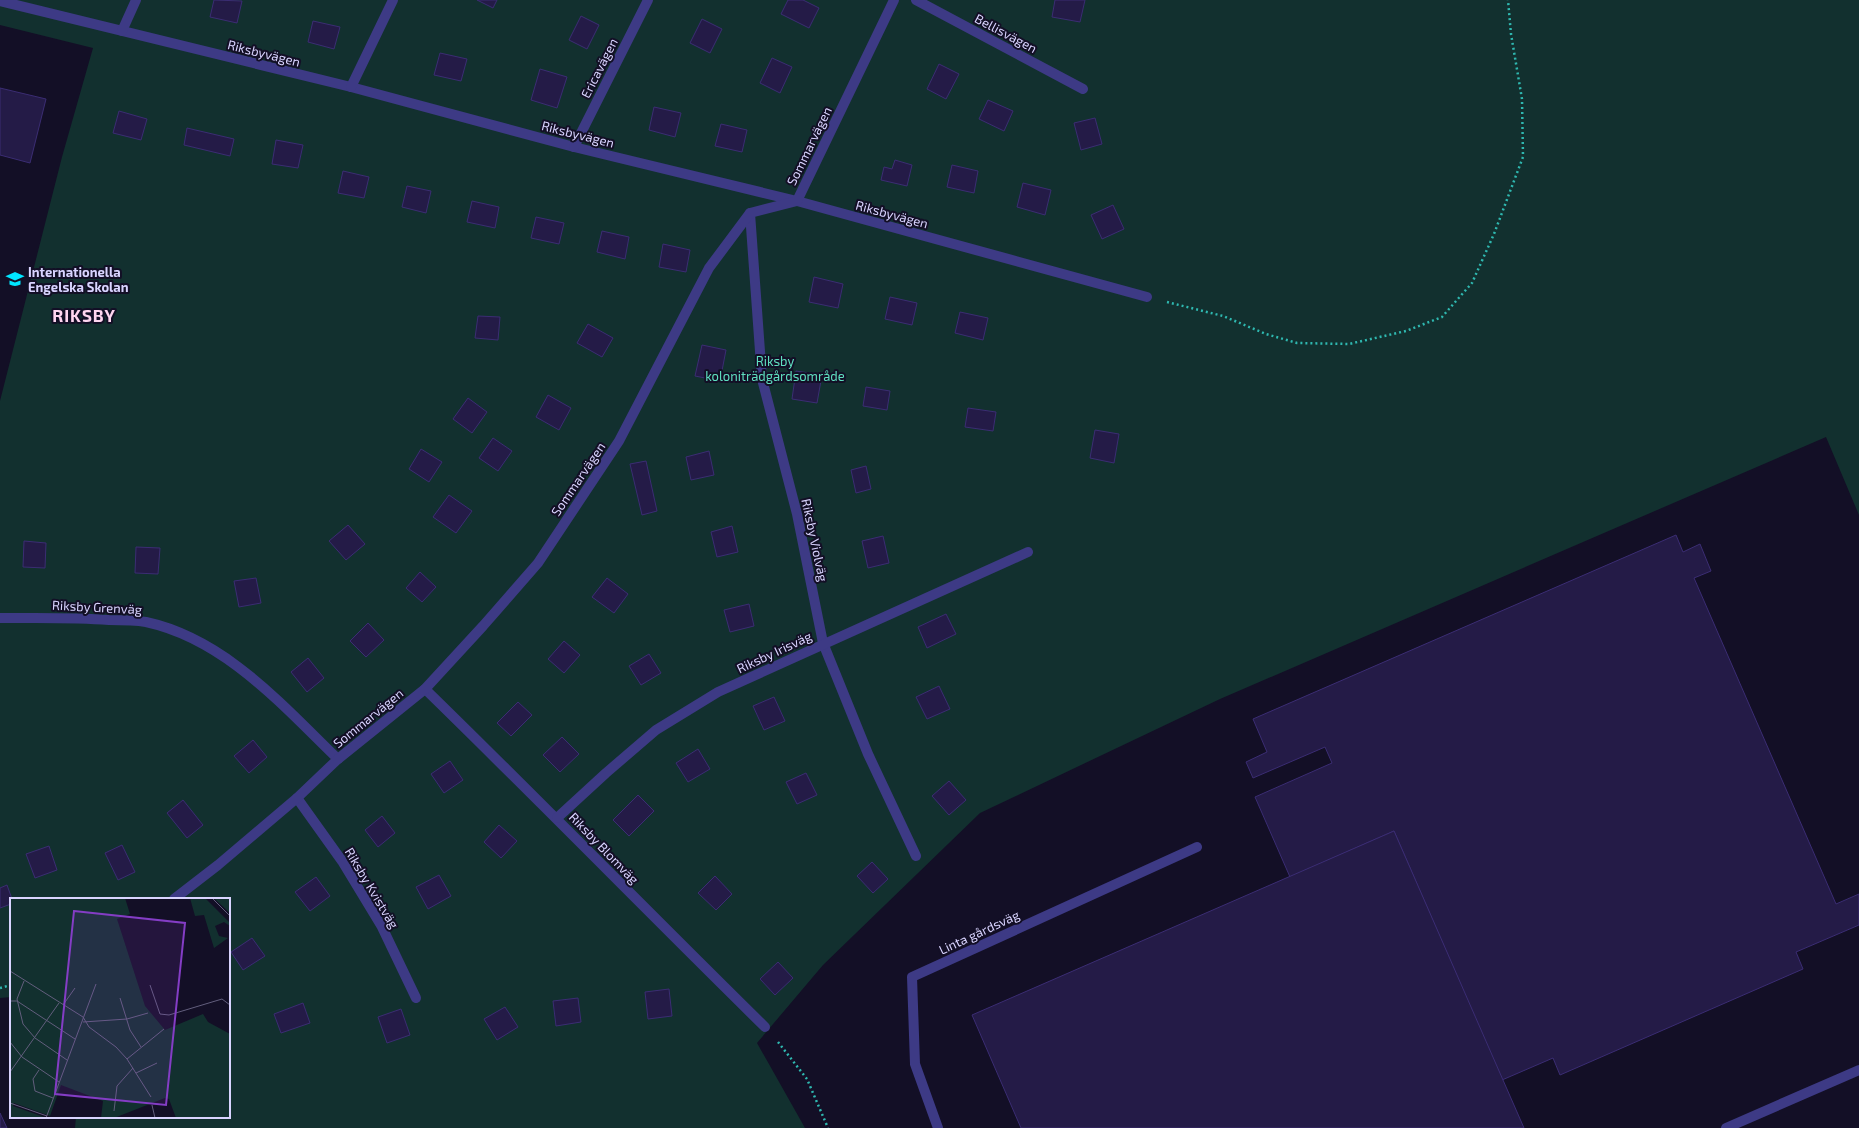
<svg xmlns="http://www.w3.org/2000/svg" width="1859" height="1128" font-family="'Exo 2',sans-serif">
	<rect width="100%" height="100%" fill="#130f26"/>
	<path fill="#12302f" d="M0 0H1859V515L1826 437 1220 699 980 813 823 965 757 1043 805 1128H75L76 1117H229V899H11V997L0 998V401L62 157 93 48 0 25Z"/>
	<g fill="#241b47" stroke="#3b2d73">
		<path d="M214 0 242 1 237 23 210 17Z"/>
		<path d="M477 0H497L493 8Z"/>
		<path d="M788 0H803L819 8 809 28 781 14Z"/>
		<path d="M1055 0H1085L1080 22 1052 17Z"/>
		<path d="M581 16 599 25 587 49 569 40Z"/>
		<path d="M702 19 722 29 710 53 690 43Z"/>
		<path d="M313 21 340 27 334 49 308 42Z"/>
		<path d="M440 53 467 59 461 81 434 75Z"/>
		<path d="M772 58 792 67 780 93 760 83Z"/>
		<path d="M939 64 959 74 946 99 927 89Z"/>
		<path d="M540 69 567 77 557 108 531 100Z"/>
		<path d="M0 88 46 99 30 163 0 155Z"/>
		<path d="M988 100 1013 111 1004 131 979 119Z"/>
		<path d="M654 107 681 113 675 137 649 130Z"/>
		<path d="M119 111 147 119 141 140 113 133Z"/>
		<path d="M1095 118 1102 144 1081 150 1074 123Z"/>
		<path d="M721 124 747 130 742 152 715 146Z"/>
		<path d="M187 128 234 139 230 156 184 145Z"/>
		<path d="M276 140 303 145 298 168 272 164Z"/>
		<path d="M895 160 912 165 907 186 881 180 884 167 892 169Z"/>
		<path d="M952 165 978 171 974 193 947 187Z"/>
		<path d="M343 171 369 177 364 198 338 193Z"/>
		<path d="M1023 183 1051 190 1045 215 1017 207Z"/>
		<path d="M407 186 431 191 426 213 402 207Z"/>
		<path d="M472 201 499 207 495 228 467 222Z"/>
		<path d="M1113 205 1124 229 1102 239 1091 215Z"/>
		<path d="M536 217 564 223 559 244 531 238Z"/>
		<path d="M602 231 629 237 625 259 597 252Z"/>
		<path d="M663 244 690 250 686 272 659 267Z"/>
		<path d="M814 277 843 284 838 308 809 302Z"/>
		<path d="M890 297 917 303 912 325 885 319Z"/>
		<path d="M960 312 988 318 983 340 955 333Z"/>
		<path d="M478 316 500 317 498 340 475 338Z"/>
		<path d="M588 324 613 338 602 357 577 343Z"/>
		<path d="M702 345 726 350 720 381 695 376Z"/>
		<path d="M796 371 822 375 817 403 792 399Z"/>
		<path d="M866 387 890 391 887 410 863 406Z"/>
		<path d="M548 395 571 408 559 430 536 417Z"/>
		<path d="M468 398 487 412 472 433 453 419Z"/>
		<path d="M968 408 996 412 993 431 965 427Z"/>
		<path d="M1095 430 1119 434 1114 463 1090 458Z"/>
		<path d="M493 438 512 451 498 471 479 458Z"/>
		<path d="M421 449 442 462 429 482 409 469Z"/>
		<path d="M709 451 714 475 691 480 686 457Z"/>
		<path d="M646 461 657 511 642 515 630 464Z"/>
		<path d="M866 466 871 489 856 493 851 470Z"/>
		<path d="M449 495 472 511 456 533 433 517Z"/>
		<path d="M348 525 365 544 346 560 329 541Z"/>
		<path d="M732 526 738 552 717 557 711 532Z"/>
		<path d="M1676 535 1683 552 1700 544 1711 571 1694 578 1836 904 1859 894V925L1796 952 1803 969 1560 1075 1553 1058 1502 1080 1394 831 1290 877 1255 797 1332 763 1325 747 1253 778 1246 762 1267 752 1253 719Z"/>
		<path d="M883 536 889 563 868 568 862 541Z"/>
		<path d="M24 541 46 543 45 568 23 567Z"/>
		<path d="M136 547 160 548 158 574 135 573Z"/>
		<path d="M420 572 436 587 422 602 406 588Z"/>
		<path d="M256 578 261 603 239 607 234 581Z"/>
		<path d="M607 578 628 594 614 613 592 597Z"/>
		<path d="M749 604 754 626 730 632 724 610Z"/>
		<path d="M946 614 956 634 927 648 918 627Z"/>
		<path d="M368 623 384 640 366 657 350 641Z"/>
		<path d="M564 641 580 655 564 673 548 659Z"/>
		<path d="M649 654 661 673 641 685 629 666Z"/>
		<path d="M308 658 324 678 307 692 291 672Z"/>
		<path d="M939 686 950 709 927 719 916 697Z"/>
		<path d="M774 697 785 721 764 730 753 706Z"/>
		<path d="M518 702 532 715 511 736 497 723Z"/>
		<path d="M562 737 579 754 560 772 543 755Z"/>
		<path d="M253 740 267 757 249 773 234 756Z"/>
		<path d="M698 749 710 769 688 782 676 763Z"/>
		<path d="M450 761 463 780 444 793 431 774Z"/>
		<path d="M806 773 817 795 797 804 786 782Z"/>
		<path d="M949 781 966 800 949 815 932 796Z"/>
		<path d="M638 795 654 811 629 836 613 820Z"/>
		<path d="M183 800 203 825 187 838 167 813Z"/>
		<path d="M382 816 395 833 378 847 365 830Z"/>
		<path d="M499 825 517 841 501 858 484 842Z"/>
		<path d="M1394 831 1524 1128H1021L972 1015Z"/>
		<path d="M122 845 135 872 118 880 105 853Z"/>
		<path d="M49 846 57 870 35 878 26 854Z"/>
		<path d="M872 862 888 879 873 893 857 876Z"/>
		<path d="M439 875 451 896 428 909 416 887Z"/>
		<path d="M715 876 732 894 716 910 698 893Z"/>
		<path d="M316 877 330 896 310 911 295 892Z"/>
		<path d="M7 885 12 899 11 904 0 908V888Z"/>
		<path d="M252 938 265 956 243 970 231 952Z"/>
		<path d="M778 962 793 978 775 995 760 979Z"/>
		<path d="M669 989 672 1016 648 1019 645 992Z"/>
		<path d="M578 998 581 1022 556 1026 553 1001Z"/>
		<path d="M303 1003 310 1023 281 1033 274 1014Z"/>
		<path d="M505 1007 518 1027 497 1040 484 1019Z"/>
		<path d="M401 1009 410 1035 387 1043 378 1017Z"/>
		<path d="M0 1113 7 1128H0Z"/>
	</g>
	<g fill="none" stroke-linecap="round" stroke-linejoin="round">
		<g stroke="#2fb8b0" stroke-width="2.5" stroke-dasharray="2 3" stroke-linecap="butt">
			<path d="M1167 302 1223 316 1266 334 1297 343 1349 344 1406 331 1442 317 1472 283 1494 234 1523 157 1522 99 1511 34 1508 0"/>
			<path d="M0 988 11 985"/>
			<path d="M778 1042 807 1079 828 1128"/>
		</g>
		<path stroke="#3d3a85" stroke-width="10" d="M1726 1128 1859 1070"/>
		<g stroke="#3d3a85" stroke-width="10">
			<path d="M916 0 1083 89"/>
			<path d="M0 1 351 87 574 147 797 201 1147 297"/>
			<path d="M122 31 136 0"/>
			<path d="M351 87 393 0"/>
			<path d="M574 147 648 0"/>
			<path d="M750 213 762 379 797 514 823 643 868 754 916 856"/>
			<path d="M0 618C36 618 73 617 109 620 121 620 134 620 146 622 225 639 282 705 338 759"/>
			<path d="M425 689C539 800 651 915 765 1027"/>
			<path d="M297 798 342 861 382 927 416 998"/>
			<path d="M557 818 606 773 656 730 718 692 1028 552"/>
			<path d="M174 899 218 865 297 798 338 759 425 689 483 626 538 563 619 441 709 268 750 213 797 201 894 0"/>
			<path d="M938 1128 915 1064 912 977 1197 847"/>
		</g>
	</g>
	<defs>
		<g id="school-bare" transform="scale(1.38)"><path d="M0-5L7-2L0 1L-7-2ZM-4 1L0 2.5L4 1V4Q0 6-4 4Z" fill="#00e5ff" stroke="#130f26" stroke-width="2.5" paint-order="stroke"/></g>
	</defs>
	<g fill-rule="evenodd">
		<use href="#school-bare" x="15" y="279"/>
	</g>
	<g text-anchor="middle" stroke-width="4" stroke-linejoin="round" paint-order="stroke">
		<g font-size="13" fill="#d9d4ff" stroke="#130f26">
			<text transform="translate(1006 33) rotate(28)" y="5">Bellisvägen</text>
			<text transform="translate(264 53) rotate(14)" y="5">Riksbyvägen</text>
			<text transform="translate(599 68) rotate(-63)" y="5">Ericavägen</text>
			<text transform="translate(578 134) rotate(14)" y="5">Riksbyvägen</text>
			<text transform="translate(809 146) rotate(-64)" y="5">Sommarvägen</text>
			<text transform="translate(892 214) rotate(15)" y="5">Riksbyvägen</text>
			<text transform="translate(578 479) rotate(-56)" y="5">Sommarvägen</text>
			<text transform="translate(815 540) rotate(78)" y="5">Riksby Violväg</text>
			<text transform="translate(97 607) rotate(3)" y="5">Riksby Grenväg</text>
			<text transform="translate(774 652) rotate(-25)" y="5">Riksby Irisväg</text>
			<text transform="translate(368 718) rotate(-39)" y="5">Sommarvägen</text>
			<text transform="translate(604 848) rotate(46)" y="5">Riksby Blomväg</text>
			<text transform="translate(372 888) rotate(59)" y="5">Riksby Kvistväg</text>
			<text transform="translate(979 932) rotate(-25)" y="5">Linta gårdsväg</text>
		</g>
		<g font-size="13" font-weight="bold" fill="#d9d4ff" stroke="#130f26" text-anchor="start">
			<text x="28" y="277">Internationella<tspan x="28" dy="15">Engelska Skolan</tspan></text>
		</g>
		<g font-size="13" fill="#5fe0c0" stroke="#130f26">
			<text x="775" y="366">Riksby<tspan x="775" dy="15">koloniträdgårdsområde</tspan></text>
		</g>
		<g font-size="17" font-weight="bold" letter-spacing="1" fill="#ffd6f0" stroke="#130f26">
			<text x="84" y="322">RIKSBY</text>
		</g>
	</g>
	<g transform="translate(10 898)">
		<rect width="220" height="220" fill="#130f26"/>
		<path d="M0 0H115L120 16 107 21 135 108 155 132 193 116 198 124 220 136V220H166L159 201 155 200 104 220H91L93 203 51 187 40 218 4 205 3 208 34 219 0 220ZM180 0H195L220 25V28L214 24 205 28 209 38 218 40 204 50 194 17 185 18ZM204 0H220V15L209 5Z" fill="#12302f"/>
		<path fill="none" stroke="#625e7d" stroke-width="1" d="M202 0 220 18M0 73 73 119 79 129 106 149 117 161 141 199M14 83 7 101 13 126 25 140 57 162M140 87 150 116 159 117 212 101 220 107M110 100 120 132 131 149M0 103H7L65 141M53 107 65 90M73 124 117 121 138 115M0 144 12 159 49 184M117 161 154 131M29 172 23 181 25 193 43 200M0 174 49 105M126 175 147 165M0 205 37 218M142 207 145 220M104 213 107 188 123 170M36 220 86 86"/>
		<path fill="#843dc5" fill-opacity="0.15" stroke="#843dc5" stroke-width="2" d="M64 13 175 25 156 207 45 196Z"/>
		<rect width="220" height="220" fill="none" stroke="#d9d4ff" stroke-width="2"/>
	</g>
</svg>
